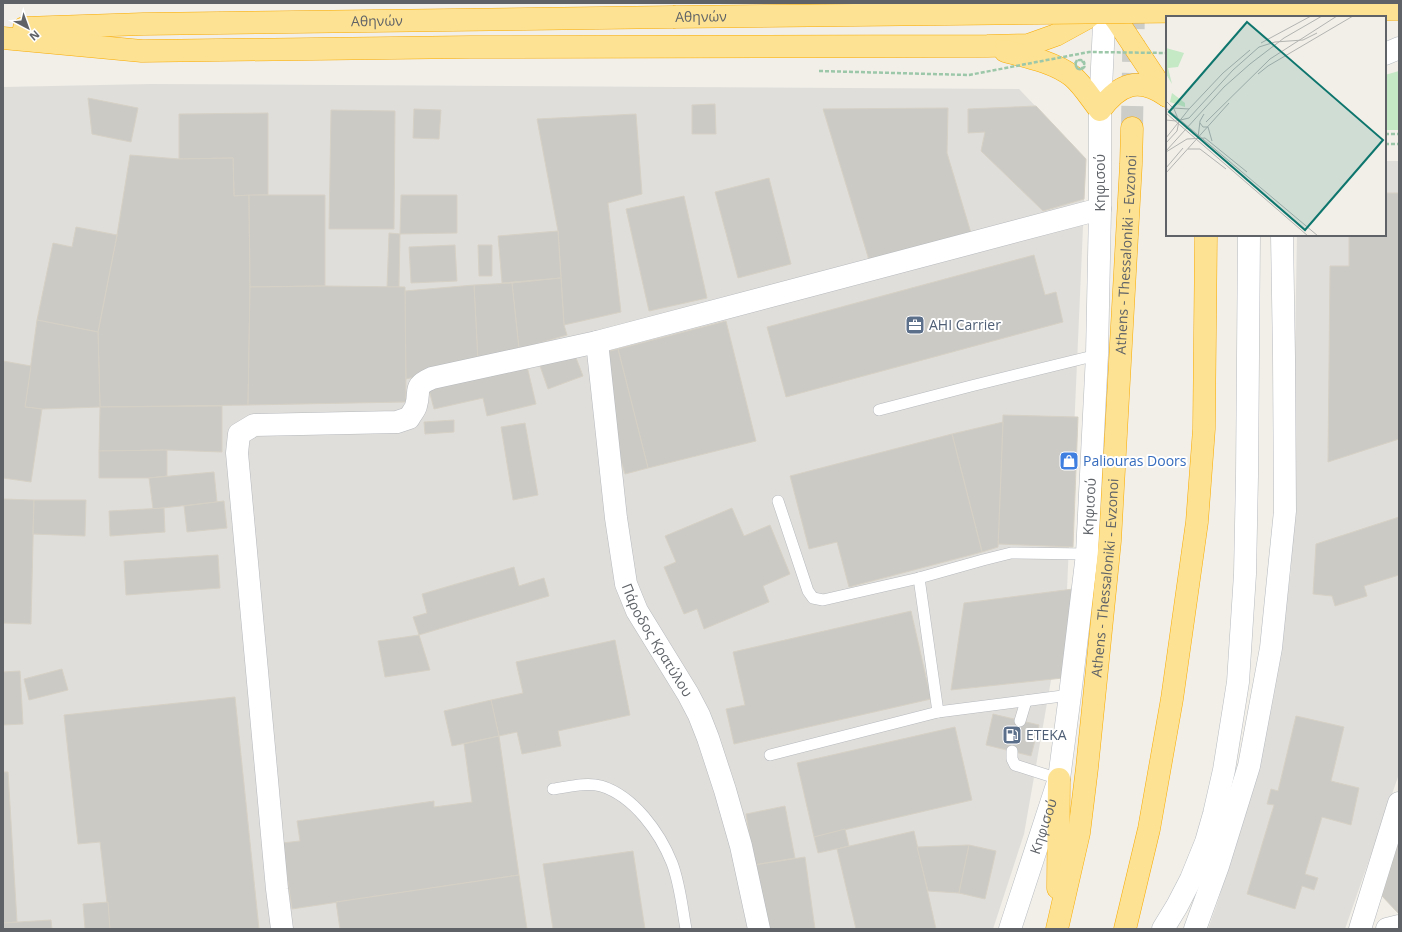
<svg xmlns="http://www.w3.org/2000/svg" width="1402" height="932" font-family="'Open Sans',sans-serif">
	<rect width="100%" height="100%" fill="#f1efe8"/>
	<g fill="#e0deda">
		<path d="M150 84 1019 89 1086 159 1067 589 1024 834 993 929H3V87Z"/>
		<path d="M1385 161H1399V774L1345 929H1208L1219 898 1253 779 1273 697 1291 570 1297 235H1385Z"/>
	</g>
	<path fill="#c5e8c5" d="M1399 71V130H1385V75Z"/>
	<g fill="#cccac5" stroke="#d6d1c6">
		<path d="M88 98 138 108 131 142 92 134Z"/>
		<path d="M715 104 716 134H692V105Z"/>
		<path d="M1036 106 1086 159 1084 199 1043 211 981 151 985 132 968 133V109Z"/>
		<path d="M948 108 947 153 971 233 869 260 823 109Z"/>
		<path d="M414 109 441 110 439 139 413 138Z"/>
		<path d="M331 110 395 111 394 229H329Z"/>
		<path d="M268 113V195L234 196 233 158 179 159V114Z"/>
		<path d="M636 114 642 194 608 203 621 312 564 325 558 231 537 119Z"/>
		<path d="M130 155 179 159 233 158 234 196 249 195 250 287 248 405 100 407 98 332 117 235Z"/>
		<path d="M769 178 791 264 738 278 715 192Z"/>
		<path d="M1385 193H1399V439L1328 462 1330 266H1349V235H1385Z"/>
		<path d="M249 195H325V286L250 287Z"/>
		<path d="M401 195H457V233L400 234Z"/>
		<path d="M684 196 707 298 649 311 626 209Z"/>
		<path d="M76 227 117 235 98 332 37 320 53 243 72 247Z"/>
		<path d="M558 231 561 278 502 283 498 236Z"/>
		<path d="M389 233 400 234 399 287H387Z"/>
		<path d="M455 245 457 281 411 283 409 247Z"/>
		<path d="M478 245H492V276H479Z"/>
		<path d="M1034 255 1045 295 1056 292 1063 322 786 397 767 327Z"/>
		<path d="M561 278 564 325 567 335 519 349 512 283Z"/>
		<path d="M512 283 519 349 478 362 474 285Z"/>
		<path d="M474 285 478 362 406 379 405 291Z"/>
		<path d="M325 286 405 287 406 402 248 405 250 287Z"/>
		<path d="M37 320 98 332 100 407 42 409 25 407Z"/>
		<path d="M726 321 756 441 648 468 618 349Z"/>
		<path d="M618 349 648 468 625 474 609 422 606 352Z"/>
		<path d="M573 350 583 376 548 389 539 363Z"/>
		<path d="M3 361 31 366 25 407 42 409 31 482 3 478Z"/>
		<path d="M526 362 536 404 487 416 483 398 434 409 428 386Z"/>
		<path d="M222 406V452L167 450 99 451 100 407Z"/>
		<path d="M1003 415 1078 417 1073 547 998 544Z"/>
		<path d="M454 420V432L425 434 424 422Z"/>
		<path d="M1003 422 998 547 982 552 952 434Z"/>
		<path d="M525 423 538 495 513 500 501 427Z"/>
		<path d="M952 434 982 552 849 587 837 542 809 549 790 476Z"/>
		<path d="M167 450V476L149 478H99V451Z"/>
		<path d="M214 472 217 502 153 509 149 478Z"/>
		<path d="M3 499 34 500 31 624 3 623Z"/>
		<path d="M34 500H86L85 536 33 534Z"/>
		<path d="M224 501 227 528 187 532 184 506Z"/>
		<path d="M164 508 165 532 110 536 109 511Z"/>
		<path d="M732 508 744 536 770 525 790 574 763 586 769 602 704 629 697 609 684 614 664 567 676 562 665 536Z"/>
		<path d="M1399 517V575L1364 586 1367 596 1335 606 1332 596 1313 594 1316 544Z"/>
		<path d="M218 555 220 588 126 595 124 561Z"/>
		<path d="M514 567 519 586 544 578 549 596 419 635 413 617 427 613 422 594Z"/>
		<path d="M1073 589 1063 678 951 690 964 603Z"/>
		<path d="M911 611 931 699 734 744 726 709 745 705 733 652Z"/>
		<path d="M419 635 430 670 385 677 378 641Z"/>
		<path d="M615 640 630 715 558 731 561 746 522 754 517 732 499 736 491 700 523 693 516 662Z"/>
		<path d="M62 669 68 690 29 700 24 679Z"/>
		<path d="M20 671 23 724 3 725V672Z"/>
		<path d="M235 697 259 929H110L100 842 78 844 64 715Z"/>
		<path d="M491 700 499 736 452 746 444 711Z"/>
		<path d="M993 714 1039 725 1031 756 986 745Z"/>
		<path d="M1296 716 1344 727 1331 781 1359 788 1351 825 1322 817 1305 874 1318 878 1314 890 1302 886 1295 909 1247 894 1274 805 1267 804 1271 789 1278 791Z"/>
		<path d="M955 727 972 800 814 837 797 763Z"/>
		<path d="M499 736 519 875 292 909 282 843 300 841 297 821 434 801V807L472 802 464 744Z"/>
		<path d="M3 772H8L17 922 3 923Z"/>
		<path d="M785 806 795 858 754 865 746 814Z"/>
		<path d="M845 829 849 846 818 853 814 837Z"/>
		<path d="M914 831 936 929H856L837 849Z"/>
		<path d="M1399 841V913H1398L1382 896Z"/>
		<path d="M969 845 959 893 928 891 917 847Z"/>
		<path d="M969 845 996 851 985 899 959 893Z"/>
		<path d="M633 851 645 929H553L543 864Z"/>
		<path d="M805 857 815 929H763L754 865Z"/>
		<path d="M519 875 527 929H340L336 902Z"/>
		<path d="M108 902 110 929H85L83 904Z"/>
		<path d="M51 920 52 929H3V923Z"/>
	</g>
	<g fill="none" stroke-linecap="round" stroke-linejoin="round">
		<path stroke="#ccccc8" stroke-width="22" stroke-dasharray="22 11" stroke-linecap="butt" d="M1132 128 1134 3"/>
		<g stroke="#b5b8bc" stroke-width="12">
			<g id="lane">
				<path d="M879 410 971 386 1097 355"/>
				<path d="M778 501 808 591 813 598 823 600 919 578 983 560 1011 553 1087 554"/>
				<path d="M919 578 938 712"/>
				<path d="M1020 721 1026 701"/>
				<path d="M1012 751V759L1015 765 1059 779"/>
				<path d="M770 755 938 712 1070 695"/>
				<path d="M553 789C568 787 586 782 601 786 634 796 660 833 672 863 680 884 682 907 686 929"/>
			</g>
		</g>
		<g stroke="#b5b8bc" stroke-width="23">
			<g id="street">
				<path id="s1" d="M597 342 616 518 626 584 637 611 688 694 699 715 708 738 725 790 741 846 759 929"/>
				<path d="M282 929 277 889 237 453 239 434 254 425 397 422 409 418C411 414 415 410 416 406 421 390 412 387 432 378L597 342 1100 209"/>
				<path d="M1360 929 1399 803"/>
				<path d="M1387 929 1399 926"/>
			</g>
		</g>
		<g stroke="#b6babf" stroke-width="23">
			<g id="secondary">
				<path d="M1385 54 1399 48"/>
				<path id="s2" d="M1010 929 1059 779 1070 695 1087 554 1097 355 1100 209V110L1105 3"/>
				<path d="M1163 929 1177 906 1191 879 1206 842 1214 814 1224 770 1238 682 1245 574 1247 476 1249 235"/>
				<path d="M1195 929 1218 866 1249 766 1271 648 1285 511 1284 356 1282 235"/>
			</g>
		</g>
		<g stroke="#f9ab00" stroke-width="23">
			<g id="highway">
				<path d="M1104 3 1118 22 1167 96"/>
				<path id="s3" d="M24 28 143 24 673 17"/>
				<path d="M3 38 142 51 470 47 987 46 1028 45 1056 35 1087 18 1102 6"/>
				<path d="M1005 51C1028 57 1053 62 1072 76 1083 85 1091 99 1100 110 1119 84 1138 76 1167 96"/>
				<path d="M1058 888 1059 779"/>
				<path id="s4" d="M1057 929 1079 833 1087 768 1110 541 1131 164 1132 128"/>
				<path d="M1125 929 1149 829 1172 699 1197 522 1204 429 1206 235"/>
			</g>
		</g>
		<g stroke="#9cc7a9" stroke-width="2.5" stroke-dasharray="4 2" stroke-linecap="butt">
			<path d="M1385 134H1399"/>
			<path d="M1385 144H1399"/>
		</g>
		<use href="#lane" stroke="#fff" stroke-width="11"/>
		<use href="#street" stroke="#fff" stroke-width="22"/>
		<use href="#secondary" stroke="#fff" stroke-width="22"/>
		<use href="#highway" stroke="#fde293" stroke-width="22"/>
		<g stroke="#f9ab00" stroke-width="23" stroke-linecap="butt">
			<g id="highway-bridge">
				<path id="s5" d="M673 17 1399 9"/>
			</g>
		</g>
		<g stroke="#9cc7a9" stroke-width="2.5" stroke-dasharray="4 2" stroke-linecap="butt">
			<path d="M1077 60C1076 63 1074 63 1076 66 1080 76 1090 60 1080 60 1073 60 1075 71 1082 69 1088 66 1083 61 1080 60"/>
			<path d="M819 71 969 75 1089 52 1167 53"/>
		</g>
		<use href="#highway-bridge" stroke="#fde293" stroke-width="22"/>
	</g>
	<defs>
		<g id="office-square" transform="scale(1)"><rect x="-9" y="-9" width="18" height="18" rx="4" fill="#5c6f8a" stroke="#fff"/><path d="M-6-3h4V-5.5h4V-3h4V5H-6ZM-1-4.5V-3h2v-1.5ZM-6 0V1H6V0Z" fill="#fff"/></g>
		<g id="shop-square" transform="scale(1)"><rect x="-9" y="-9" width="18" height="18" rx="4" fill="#3f7fe0" stroke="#fff"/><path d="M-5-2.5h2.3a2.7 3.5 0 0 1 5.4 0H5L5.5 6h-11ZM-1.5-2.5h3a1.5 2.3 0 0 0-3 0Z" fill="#fff"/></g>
		<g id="fuel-square" transform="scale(1)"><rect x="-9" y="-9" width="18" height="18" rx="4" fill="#5c6f8a" stroke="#fff"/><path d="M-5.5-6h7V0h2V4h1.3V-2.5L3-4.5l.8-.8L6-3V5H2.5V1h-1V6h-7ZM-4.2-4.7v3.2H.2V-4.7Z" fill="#fff"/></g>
	</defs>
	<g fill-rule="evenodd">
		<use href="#office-square" x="915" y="325"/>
		<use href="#shop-square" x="1069" y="461"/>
		<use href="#fuel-square" x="1012" y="735"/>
	</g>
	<g text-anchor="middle" stroke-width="4" stroke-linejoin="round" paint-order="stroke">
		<g font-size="14" fill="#5f6368" stroke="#fff">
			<text dy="5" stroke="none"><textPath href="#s5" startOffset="28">Αθηνών</textPath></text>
			<text dy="5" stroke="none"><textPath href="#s3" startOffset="353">Αθηνών</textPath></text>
			<text dy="5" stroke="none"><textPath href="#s2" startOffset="756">Κηφισού</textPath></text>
			<text dy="5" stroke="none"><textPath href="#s4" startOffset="679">Athens - Thessaloniki - Evzonoi</textPath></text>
			<text dy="5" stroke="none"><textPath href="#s2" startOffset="432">Κηφισού</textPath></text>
			<text dy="5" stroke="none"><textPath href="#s4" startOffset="355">Athens - Thessaloniki - Evzonoi</textPath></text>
			<text dy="5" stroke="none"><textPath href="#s1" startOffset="308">Πάροδος Κρατύλου</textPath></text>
			<text dy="5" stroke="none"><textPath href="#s2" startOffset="108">Κηφισού</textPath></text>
		</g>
		<g font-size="14" fill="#4e5e75" stroke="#fff" text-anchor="start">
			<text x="929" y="330">AHI Carrier</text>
			<text x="1026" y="740">ΕΤΕΚΑ</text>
		</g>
		<g font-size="14" fill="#366cbe" stroke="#fff" text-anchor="start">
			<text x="1083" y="466">Paliouras Doors</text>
		</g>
	</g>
	<g transform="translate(1166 16)">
		<rect width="220" height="220" fill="#f1efe8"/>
		<path d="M0 32 18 37 12 51 2 52 6 68 0 58ZM6 77 19 87V91L4 86Z" fill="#c5e8c5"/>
		<path fill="none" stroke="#b3b3b1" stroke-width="1" d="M95 27 145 0M92 58 102 50 187 0M0 85 8 93 13 105 11 115 0 127M0 92 152 220M7 92 23 93M0 97 142 220M0 104 10 105 23 102 67 54 93 31 109 26 137 24 151 17M40 106 104 43 171 0M34 107 37 111H42L46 125M0 122 23 93 57 57 84 34M32 122 34 105 38 98M22 133H34L60 153M0 135 58 71 84 48 118 22 156 0M0 136 21 123 39 122 81 156M0 152 17 132M0 157 63 87"/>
		<path fill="#0f766e" fill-opacity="0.15" stroke="#0f766e" stroke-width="2" d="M81 6 217 124 139 214 3 96Z"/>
		<rect width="220" height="220" fill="none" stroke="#5f6368" stroke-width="2"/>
	</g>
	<rect width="1402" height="932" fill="none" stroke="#5f6368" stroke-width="8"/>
	<g transform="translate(28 28) rotate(139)" stroke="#ffffff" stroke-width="3" paint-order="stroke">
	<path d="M0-3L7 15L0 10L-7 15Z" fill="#5f6368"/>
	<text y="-6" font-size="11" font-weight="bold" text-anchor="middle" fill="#5f6368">N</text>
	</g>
</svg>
